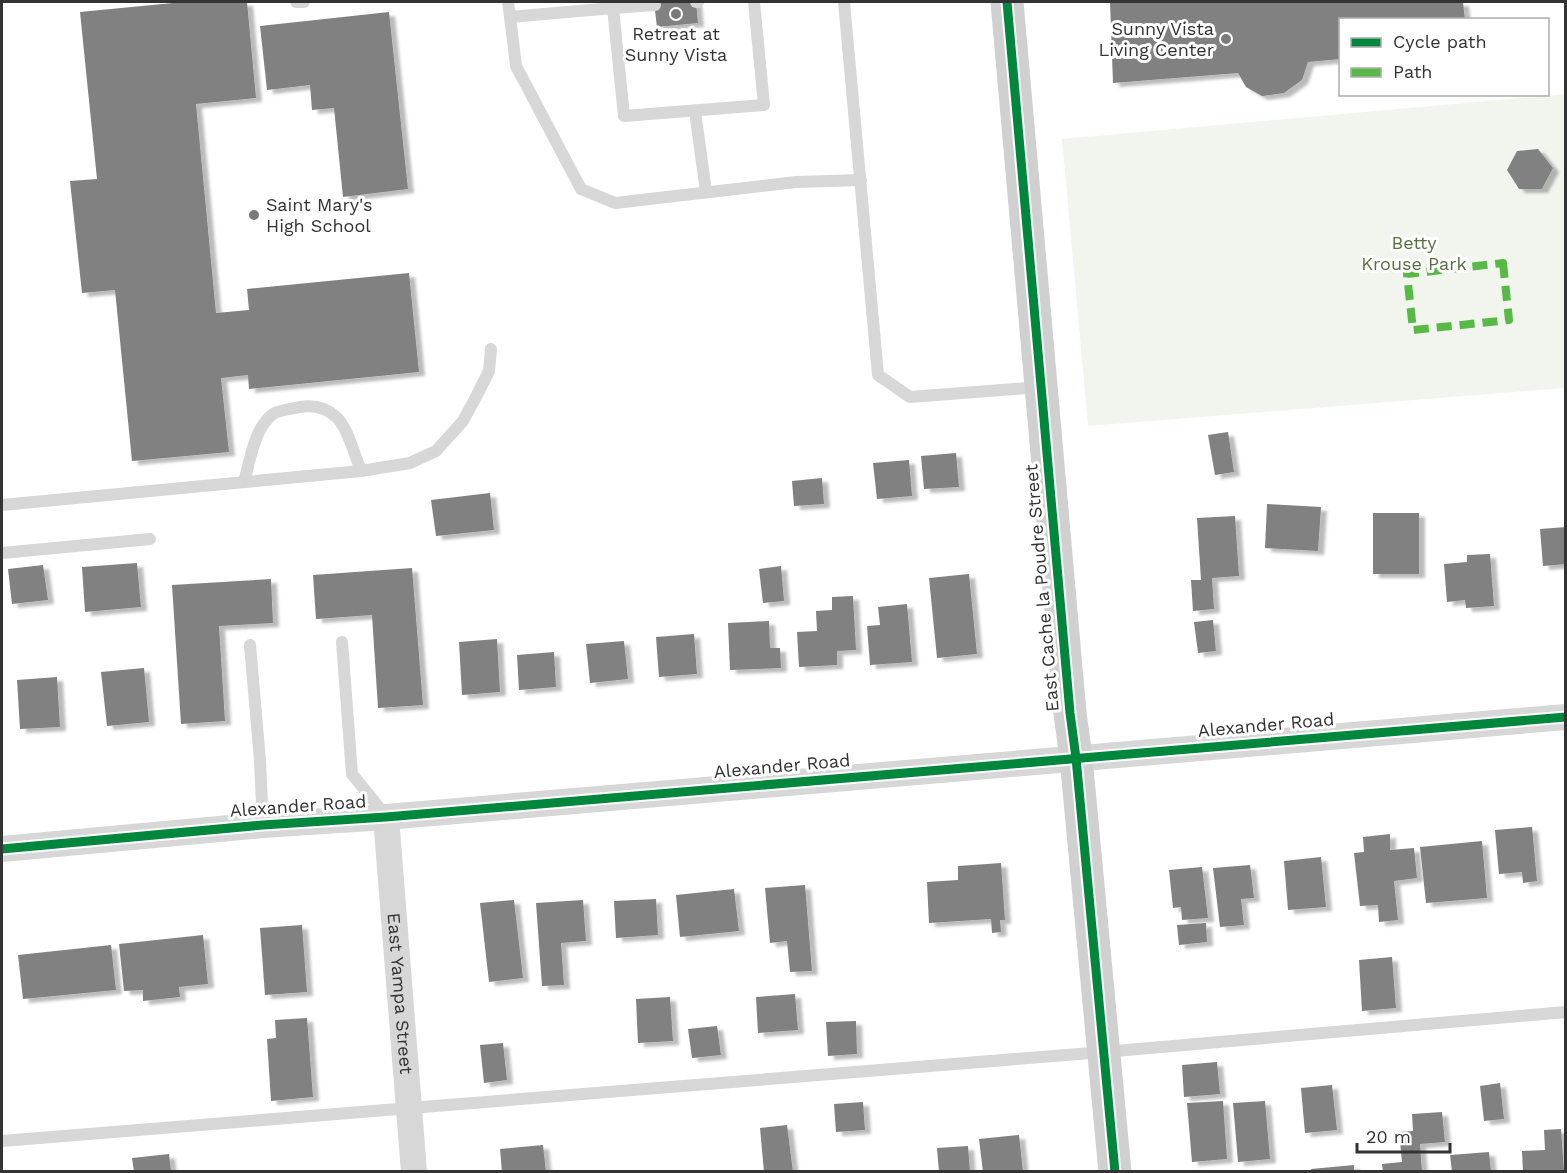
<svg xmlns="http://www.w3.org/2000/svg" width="1567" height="1173" font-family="'Work Sans',sans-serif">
	<defs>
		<filter id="shadow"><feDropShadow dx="6" dy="4" stdDeviation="1.5" flood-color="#0004"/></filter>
	</defs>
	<rect width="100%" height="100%" fill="#fff"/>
	<path fill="#f1f5ed" d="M1565 94V388L1088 426 1062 139Z"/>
	<g fill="#818181" filter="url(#shadow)">
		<path d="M183 2H247L256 98 196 104 216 313 249 310 247 289 409 273 419 372 249 389 248 375 221 378 229 452 132 461 115 290 82 293 70 181 97 179 80 12Z"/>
		<path d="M654 2H696L698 23 657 27Z"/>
		<path d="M1110 2H1463L1465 20H1340V59L1308 62 1302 80 1284 93 1262 96 1246 87 1238 73 1113 83Z"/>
		<path d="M389 12 408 189 343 197 334 108 312 110 310 85 267 90 260 26Z"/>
		<path d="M1538 149 1553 168 1542 189H1519L1507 170 1517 151Z"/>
		<path d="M1228 432 1234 472 1215 475 1208 435Z"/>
		<path d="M956 453 959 487 924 489 921 456Z"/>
		<path d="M909 460 912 496 877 499 873 463Z"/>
		<path d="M822 478 824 504 794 506 792 481Z"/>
		<path d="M490 493 494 530 436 536 431 500Z"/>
		<path d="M1267 504 1321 507 1318 551 1265 548Z"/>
		<rect x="1373" y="513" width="46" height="61"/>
		<path d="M1235 516 1239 576 1212 578 1214 609 1193 611 1191 580H1201L1197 518Z"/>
		<path d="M1566 527V564L1543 566 1540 529Z"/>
		<path d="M1490 554 1494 606 1466 608 1465 600 1447 602 1444 564 1467 562V555Z"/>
		<path d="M137 563 141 607 85 612 82 567Z"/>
		<path d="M43 565 48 600 12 604 8 569Z"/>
		<path d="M781 566 784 601 763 603 759 569Z"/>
		<path d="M412 568 423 705 378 708 372 615 316 619 313 575Z"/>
		<path d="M969 574 977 654 937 658 929 578Z"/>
		<path d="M271 579 273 623 219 626 225 721 181 724 172 585Z"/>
		<path d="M853 596 856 650 837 651V665L799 667 797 632 817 631 816 611 832 610V597Z"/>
		<path d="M907 604 912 662 870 665 867 626 880 625 878 607Z"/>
		<path d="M1213 620 1216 651 1198 653 1194 622Z"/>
		<path d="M769 621 770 648H780L781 668 730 670 728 623Z"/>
		<path d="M694 634 697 674 659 677 656 637Z"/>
		<path d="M497 639 500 692 462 695 459 642Z"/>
		<path d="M624 641 628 679 590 683 586 644Z"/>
		<path d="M554 652 556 687 519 690 517 655Z"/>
		<path d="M144 668 149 722 107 726 101 672Z"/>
		<path d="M57 677 60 727 20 729 17 680Z"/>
		<path d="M1532 827 1537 881 1523 883 1522 872 1499 874 1495 830Z"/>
		<path d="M1390 834V850L1414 848 1417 878 1394 881 1398 920 1379 922 1378 905 1360 906 1354 853 1364 852 1363 837Z"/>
		<path d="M1482 841 1487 898 1426 903 1420 847Z"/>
		<path d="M1321 857 1326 907 1288 910 1284 861Z"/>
		<path d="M1001 863 1005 920H1000L1001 932 992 933 991 919 929 923 927 882 958 880V866Z"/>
		<path d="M1250 865 1254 898 1241 899 1244 925 1220 927 1213 868Z"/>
		<path d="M1202 867 1208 918 1182 920 1181 907 1173 908 1169 870Z"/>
		<path d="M805 885 812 971 790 972 787 941 770 943 765 888Z"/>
		<path d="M734 889 739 931 680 937 676 895Z"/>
		<path d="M656 899 658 935 616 938 614 901Z"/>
		<path d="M514 900 523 978 489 982 480 903Z"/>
		<path d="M583 900 586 941 561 943 564 985 542 986 536 903Z"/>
		<path d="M1206 923 1207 942 1179 945 1177 925Z"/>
		<path d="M302 925 307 992 265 995 260 928Z"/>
		<path d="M203 935 208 984 179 987 180 997 143 1001V990L124 991 119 944Z"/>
		<path d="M111 945 116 990 23 999 18 955Z"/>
		<path d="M1392 957 1396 1008 1362 1011 1359 960Z"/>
		<path d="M795 994 798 1030 758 1033 756 997Z"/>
		<path d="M670 997 673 1041 638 1043 636 999Z"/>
		<path d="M307 1018 313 1097 271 1101 267 1039 276 1038 275 1020Z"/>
		<path d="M856 1021 857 1054 828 1056 826 1022Z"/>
		<path d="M717 1026 721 1055 692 1058 688 1029Z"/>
		<path d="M503 1043 507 1080 484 1083 480 1045Z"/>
		<path d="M1217 1062 1220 1094 1184 1097 1182 1065Z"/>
		<path d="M1500 1083 1504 1119 1484 1121 1480 1086Z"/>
		<path d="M1332 1085 1337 1130 1305 1133 1301 1088Z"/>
		<path d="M1223 1101 1227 1159 1192 1162 1187 1103Z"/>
		<path d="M1265 1101 1270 1159 1238 1162 1233 1103Z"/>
		<path d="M863 1102 865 1130 836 1132 834 1104Z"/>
		<path d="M1442 1112 1445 1142 1420 1144 1422 1172H1383L1382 1164 1402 1162 1399 1132 1413 1131 1412 1114Z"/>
		<path d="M787 1125 793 1172H764L760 1128Z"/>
		<path d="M1561 1129 1564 1172H1523L1522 1151 1545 1150 1544 1130Z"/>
		<path d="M1019 1135 1023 1172H983L979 1139Z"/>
		<path d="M543 1145 546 1172H502L500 1149Z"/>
		<path d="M968 1146 970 1172H939L937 1148Z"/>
		<path d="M1489 1152 1491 1172H1452L1450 1155Z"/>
		<path d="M169 1154 171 1172H134L132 1158Z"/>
		<path d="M1354 1165V1172H1312L1311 1169Z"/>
	</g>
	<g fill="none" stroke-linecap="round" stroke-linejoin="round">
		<g stroke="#d7d7d7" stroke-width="12">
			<path d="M296 2H304"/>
			<path d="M508 2 510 17"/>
			<path d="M696 2H698"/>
			<path d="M754 2 764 105 624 116 613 8 510 17 516 66 581 189 615 203 796 182 861 180"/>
			<path d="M844 2 878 375 910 397 1041 387"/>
			<path d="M613 8 655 5"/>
			<path d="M695 111 706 192"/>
			<path d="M244 482C250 461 254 428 273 414 279 410 292 409 300 407 312 405 325 407 335 416 347 425 355 456 361 471"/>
			<path d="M2 505 361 471 410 463 436 451 463 421 477 395 489 371 491 349"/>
			<path d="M2 553 150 539"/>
			<path d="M342 642 352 774 386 816"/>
			<path d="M250 645 260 761 263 825"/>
			<path d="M2 1141 1103 1052 1566 1012"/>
		</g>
		<g stroke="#d7d7d7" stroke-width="26">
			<path id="s1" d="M386 817 414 1172"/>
			<path d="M2 849 263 825 386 817 1566 717"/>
		</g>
		<path stroke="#d0d0d0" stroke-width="33" d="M1007 2 1070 713 1076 758 1115 1172"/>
		<path stroke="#58b947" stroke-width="8" stroke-dasharray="15 8" stroke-linecap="butt" d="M1503 263 1509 320 1413 330 1407 274Z"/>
		<g stroke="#fff" stroke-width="13">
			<g id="cycleway">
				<path d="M1007 2 1070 713 1076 758 1115 1172"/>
				<path d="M2 849 263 825 386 817 1566 717"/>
			</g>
		</g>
		<use href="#cycleway" stroke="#00873e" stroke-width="9"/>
	</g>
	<g fill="#7a7a7a" stroke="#fff" stroke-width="2">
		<circle cx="676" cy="14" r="6"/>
		<circle cx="1226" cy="39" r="6"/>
		<circle cx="254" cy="215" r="6"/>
	</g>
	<g text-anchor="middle" stroke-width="6" stroke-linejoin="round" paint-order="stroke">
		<g font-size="18" fill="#333" stroke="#fff" text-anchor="end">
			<text x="1214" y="35">Sunny Vista<tspan x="1214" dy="21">Living Center</tspan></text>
			<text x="676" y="40" text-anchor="middle">Retreat at<tspan x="676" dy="21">Sunny Vista</tspan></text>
			<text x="266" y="211" text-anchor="start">Saint Mary's<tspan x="266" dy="21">High School</tspan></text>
		</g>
		<g font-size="18" fill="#56703f" stroke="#fff">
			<text x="1414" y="249">Betty<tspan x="1414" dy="21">Krouse Park</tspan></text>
		</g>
		<g font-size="18" fill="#333" stroke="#fff">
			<text transform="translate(1042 588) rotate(-95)" y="6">East Cache la Poudre Street</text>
			<text transform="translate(1266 725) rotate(-5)" y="6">Alexander Road</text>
			<text transform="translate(782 766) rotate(-5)" y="6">Alexander Road</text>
			<text transform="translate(298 806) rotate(-4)" y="6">Alexander Road</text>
			<text dy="6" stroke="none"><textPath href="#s1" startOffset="177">East Yampa Street</textPath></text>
		</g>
	</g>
	<rect width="1567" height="1173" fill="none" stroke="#333333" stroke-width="6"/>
	<rect x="1339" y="18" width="210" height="78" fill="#ffffff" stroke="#adadad" stroke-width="1.5"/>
	<rect x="1351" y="38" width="30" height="9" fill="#00873e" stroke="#adadad" stroke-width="1.5"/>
	<text x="1393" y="48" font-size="18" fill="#333333">Cycle path</text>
	<rect x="1351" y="68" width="30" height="9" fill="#58b947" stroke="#adadad" stroke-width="1.5"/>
	<text x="1393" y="78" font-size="18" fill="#333333">Path</text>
	<path d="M1357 1143v9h93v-9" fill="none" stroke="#333333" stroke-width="3"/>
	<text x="1366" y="1143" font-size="18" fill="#333333" stroke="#ffffff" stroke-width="4.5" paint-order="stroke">20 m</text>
</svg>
